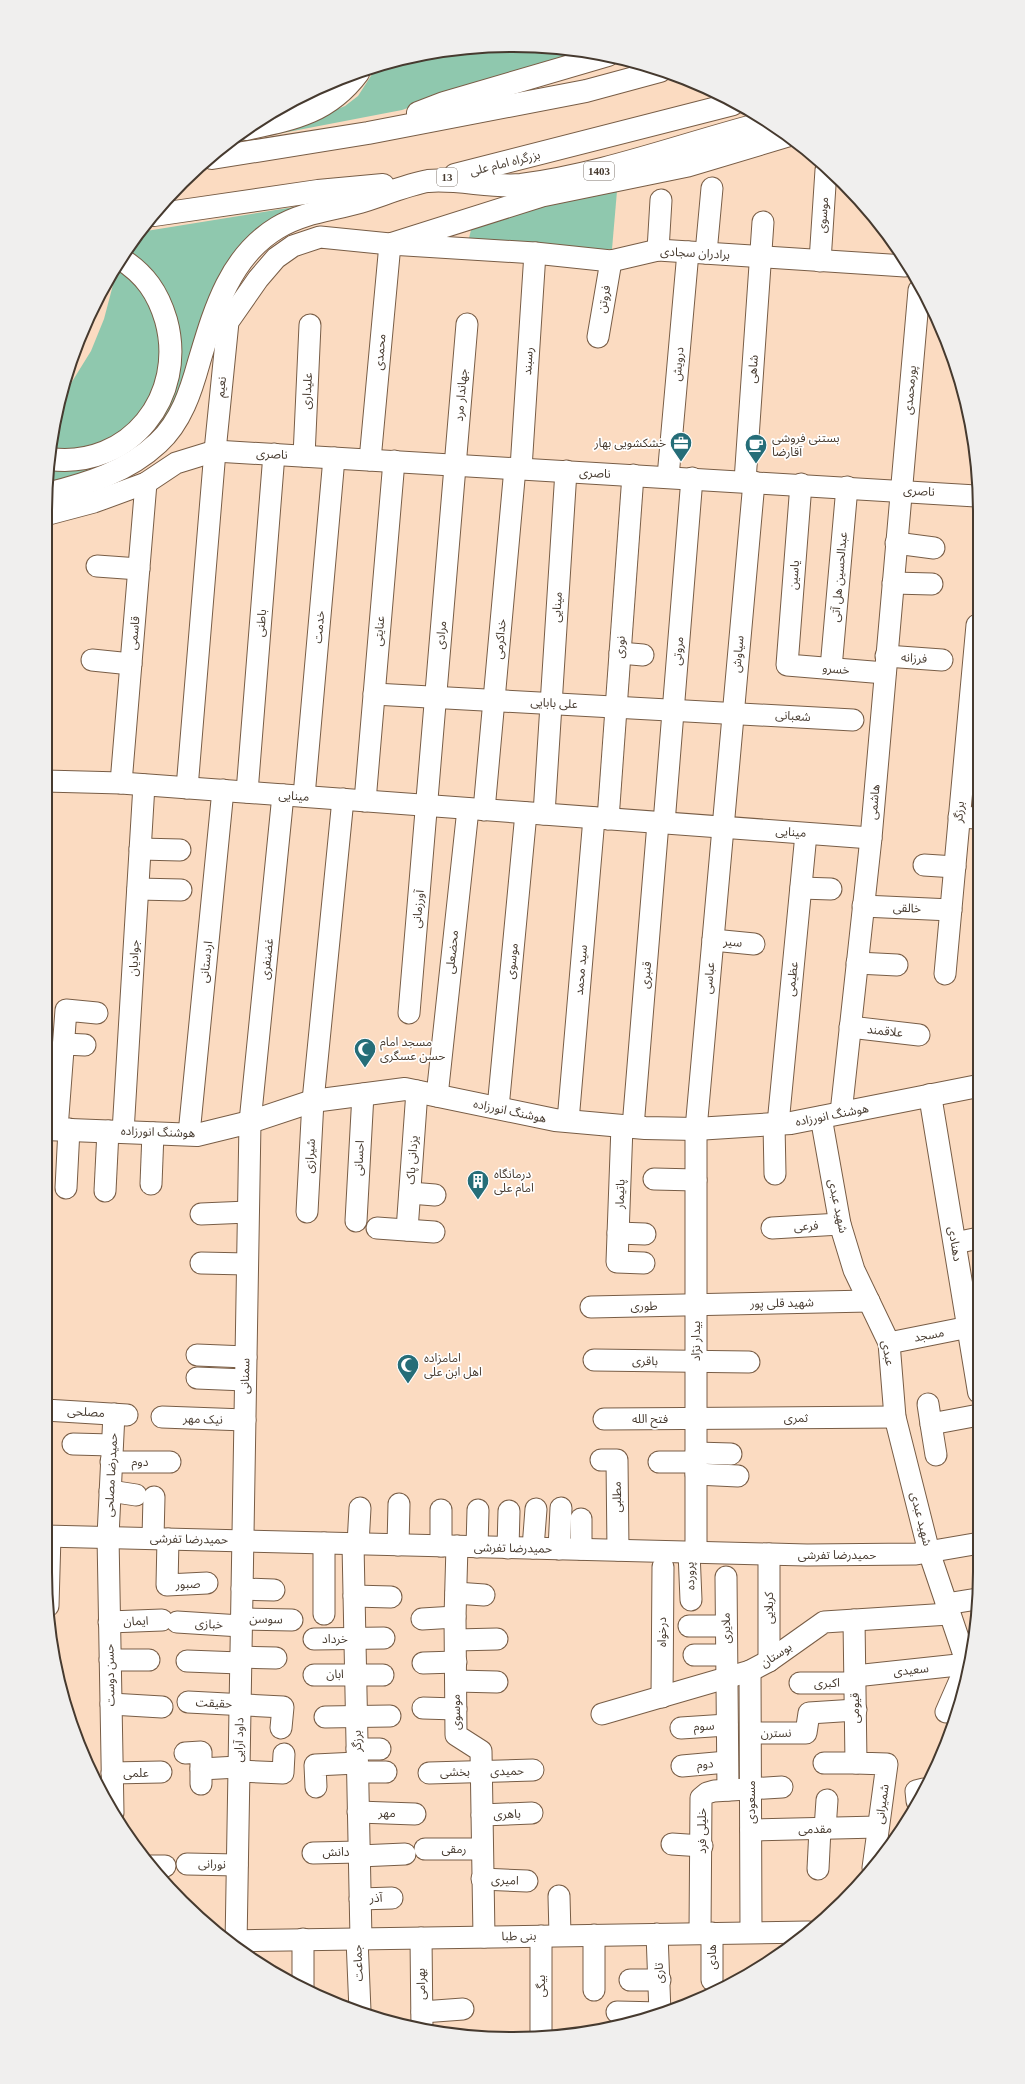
<svg xmlns="http://www.w3.org/2000/svg" width="1025" height="2084" font-family="'Times New Roman','Noto Sans Arabic',serif">
	<rect width="100%" height="100%" fill="#fbdbc1"/>
	<g fill="#8fc8ae">
		<path d="M513 45 593 53 475 85 402 110 230 143 235 138 295 126 345 106 358 96 376 68 422 54Z"/>
		<path d="M346 77 325 96 265 117 334 81Z"/>
		<path d="M617 191 612 249H572L468 242 473 222Z"/>
		<path d="M335 202 271 225 172 412 142 449 47 488 50 465 129 448 175 335 124 253 140 232 294 207Z"/>
		<path d="M119 262 139 279 163 334 157 391 117 440 51 454 54 421 60 401 91 351 104 319Z"/>
	</g>
	<g fill="none" stroke-linecap="round" stroke-linejoin="round">
		<g stroke="#785d46" stroke-width="23">
			<g id="minor">
				<path d="M658 250 661 200"/>
				<path d="M706 253 712 188"/>
				<path d="M820 261 826 170"/>
				<path d="M598 337 611 261"/>
				<path d="M304 456 310 325"/>
				<path d="M370 460 390 244 535 253 611 261 658 250 905 266"/>
				<path d="M521 468 535 253"/>
				<path d="M668 477 688 252"/>
				<path d="M745 481 763 222"/>
				<path d="M801 484 787 665 885 673"/>
				<path d="M45 515 94 502 146 483 176 463 215 451 976 496"/>
				<path d="M896 543 934 548"/>
				<path d="M97 566 139 569"/>
				<path d="M893 583 932 584"/>
				<path d="M620 653 643 655"/>
				<path d="M886 656 942 660"/>
				<path d="M92 660 131 664"/>
				<path d="M831 668 847 487"/>
				<path d="M374 694 853 720"/>
				<path d="M45 781 121 783 871 838"/>
				<path d="M121 783 146 483"/>
				<path d="M187 788 215 451 228 322 258 279 276 258 293 246 320 237 390 244 542 196 688 166 788 136"/>
				<path d="M247 792 274 454"/>
				<path d="M304 796 334 458"/>
				<path d="M365 801 394 461"/>
				<path d="M484 810 515 468"/>
				<path d="M544 814 566 471"/>
				<path d="M959 817 977 818"/>
				<path d="M608 819 633 475"/>
				<path d="M664 823 692 478"/>
				<path d="M140 849 180 850"/>
				<path d="M924 865 955 867"/>
				<path d="M801 888 831 889"/>
				<path d="M138 889 181 890"/>
				<path d="M863 906 951 910"/>
				<path d="M713 940 754 944"/>
				<path d="M857 963 897 965"/>
				<path d="M945 974 977 625"/>
				<path d="M409 1013 467 324"/>
				<path d="M850 1027 919 1035"/>
				<path d="M64 1044 85 1045"/>
				<path d="M437 1096 468 809"/>
				<path d="M498 1108 526 813"/>
				<path d="M841 1113 871 838 919 290"/>
				<path d="M821 1117 840 1224 854 1270 889 1343 895 1417 929 1552 967 1664 946 1712"/>
				<path d="M568 1121 594 818"/>
				<path d="M774 1124 775 1174"/>
				<path d="M778 1124 806 834"/>
				<path d="M622 1126 617 1262 644 1263"/>
				<path d="M633 1127 658 823"/>
				<path d="M57 1129 66 1010 97 1013"/>
				<path d="M123 1132 144 785"/>
				<path d="M189 1134 223 790"/>
				<path d="M654 1179 696 1180"/>
				<path d="M151 1184 153 1133"/>
				<path d="M66 1188 69 1129"/>
				<path d="M105 1191 108 1131"/>
				<path d="M410 1193 435 1195"/>
				<path d="M307 1212 313 1101 343 799"/>
				<path d="M201 1214 248 1212"/>
				<path d="M356 1221 363 1094"/>
				<path d="M377 1228 434 1232"/>
				<path d="M772 1228 840 1224"/>
				<path d="M407 1230 417 1091"/>
				<path d="M618 1233 645 1234"/>
				<path d="M955 1243 979 1238"/>
				<path d="M201 1263 247 1264"/>
				<path d="M591 1307 869 1301"/>
				<path d="M889 1343 979 1325"/>
				<path d="M197 1355 246 1357"/>
				<path d="M594 1360 749 1362"/>
				<path d="M197 1378 245 1380"/>
				<path d="M928 1404 931 1424 979 1415"/>
				<path d="M45 1410 127 1415"/>
				<path d="M162 1417 245 1420"/>
				<path d="M604 1419 895 1417"/>
				<path d="M931 1424 936 1455"/>
				<path d="M73 1444 112 1445"/>
				<path d="M696 1453 731 1454"/>
				<path d="M601 1460H617L618 1550"/>
				<path d="M111 1462H170"/>
				<path d="M659 1462H696"/>
				<path d="M696 1474 738 1476"/>
				<path d="M110 1491 136 1495"/>
				<path d="M45 1536 807 1555 916 1554 980 1543"/>
				<path d="M153 1538 154 1497"/>
				<path d="M168 1539 167 1585 207 1583"/>
				<path d="M324 1543V1614"/>
				<path d="M353 1544 361 1939"/>
				<path d="M358 1544 360 1508"/>
				<path d="M398 1545 399 1504"/>
				<path d="M441 1546V1510"/>
				<path d="M457 1546 455 1617 456 1735 481 1751 484 1937"/>
				<path d="M477 1547 478 1510"/>
				<path d="M508 1548 509 1511"/>
				<path d="M533 1548 536 1509"/>
				<path d="M559 1549 561 1508"/>
				<path d="M581 1549V1519"/>
				<path d="M689 1552 691 1600"/>
				<path d="M696 1552V1129L754 482"/>
				<path d="M726 1577 728 1790"/>
				<path d="M242 1589 274 1590"/>
				<path d="M456 1593 484 1595"/>
				<path d="M354 1596 391 1597"/>
				<path d="M946 1604 977 1599"/>
				<path d="M48 1606 50 1536"/>
				<path d="M241 1619 292 1620"/>
				<path d="M422 1619 455 1617"/>
				<path d="M854 1620 856 1763 887 1764 873 1868"/>
				<path d="M109 1622 162 1620"/>
				<path d="M177 1622 241 1626"/>
				<path d="M689 1626H726"/>
				<path d="M314 1639 384 1638"/>
				<path d="M456 1640 497 1639"/>
				<path d="M694 1655H726"/>
				<path d="M240 1657 276 1658"/>
				<path d="M110 1660H149"/>
				<path d="M187 1661 240 1663"/>
				<path d="M769 1661V1554"/>
				<path d="M423 1663 456 1662"/>
				<path d="M750 1671 751 1932"/>
				<path d="M314 1675H383"/>
				<path d="M855 1676 967 1664"/>
				<path d="M456 1681 497 1682"/>
				<path d="M800 1683H855"/>
				<path d="M662 1697 663 1567"/>
				<path d="M188 1702 283 1707 281 1728"/>
				<path d="M111 1704 162 1707"/>
				<path d="M423 1708 456 1709"/>
				<path d="M602 1714 750 1671 769 1661 824 1622 949 1614"/>
				<path d="M325 1717 390 1716"/>
				<path d="M681 1728 727 1725"/>
				<path d="M751 1733H806L809 1713 856 1710"/>
				<path d="M357 1749H380"/>
				<path d="M185 1753 201 1752V1769"/>
				<path d="M824 1763H856"/>
				<path d="M682 1766 727 1762"/>
				<path d="M238 1771 283 1773 284 1754"/>
				<path d="M358 1772H386"/>
				<path d="M112 1773 161 1772"/>
				<path d="M429 1773 533 1770"/>
				<path d="M201 1784V1769L238 1767"/>
				<path d="M316 1787 315 1765 357 1763"/>
				<path d="M917 1801 916 1791 924 1789"/>
				<path d="M358 1812 415 1814"/>
				<path d="M113 1813 108 1536 114 1414"/>
				<path d="M482 1815 532 1813"/>
				<path d="M825 1829 827 1800"/>
				<path d="M751 1830 878 1827"/>
				<path d="M672 1844 702 1846"/>
				<path d="M425 1849H482"/>
				<path d="M313 1853 359 1852"/>
				<path d="M359 1856 405 1854"/>
				<path d="M187 1864 237 1865"/>
				<path d="M151 1866H165"/>
				<path d="M818 1869 820 1829"/>
				<path d="M482 1879 527 1881"/>
				<path d="M559 1896 560 1935"/>
				<path d="M360 1899 392 1898"/>
				<path d="M700 1933 701 1798 707 1793 714 1791 782 1787"/>
				<path d="M712 1933V1980"/>
				<path d="M657 1934 660 2013"/>
				<path d="M594 1935V1990"/>
				<path d="M421 1938 422 2030"/>
				<path d="M357 1939 360 2011"/>
				<path d="M229 1941 809 1932"/>
				<path d="M236 1945 250 1122 283 795"/>
				<path d="M630 1980H660"/>
				<path d="M303 1988V1939"/>
				<path d="M422 2012 463 2009"/>
				<path d="M617 2012 661 2013"/>
				<path d="M541 2036V1936"/>
			</g>
		</g>
		<g stroke="#785d46" stroke-width="24">
			<g id="major">
				<path d="M930 1095 979 1392"/>
				<path d="M45 1129 197 1135 250 1122 313 1101 405 1089 555 1120 645 1128 696 1129 791 1123 978 1086"/>
			</g>
		</g>
		<g stroke="#785d46" stroke-width="24">
			<g id="highway">
				<path d="M418 113 444 103 608 55"/>
				<path d="M246 129C293 119 328 113 358 73"/>
				<path d="M212 158 368 133 586 91 660 71"/>
				<path d="M455 175 733 104"/>
				<path d="M154 215 318 191 383 185"/>
				<path d="M50 459C130 469 187 396 166 320 158 293 145 274 121 259"/>
				<path d="M47 494C87 484 127 472 158 443 181 422 191 391 199 362 214 312 229 257 277 228 303 212 332 210 360 202 380 196 409 184 428 181 457 178 492 188 521 185 604 174 683 144 764 123"/>
			</g>
		</g>
		<use href="#minor" stroke="#fff" stroke-width="21"/>
		<use href="#major" stroke="#fff" stroke-width="22"/>
		<use href="#highway" stroke="#fff" stroke-width="22"/>
	</g>
	<defs>
		<g id="office-pin" transform="scale(1.15)"><path d="M0 17L-7.5 6A9.5 9.5 0 1 1 7.5 6Z" fill="#256d78" stroke="#fff"/><path d="M-6-3h4V-5.5h4V-3h4V5H-6ZM-1-4.5V-3h2v-1.5ZM-6 0V1H6V0Z" fill="#fff"/></g>
		<g id="cafe-pin" transform="scale(1.15)"><path d="M0 17L-7.5 6A9.5 9.5 0 1 1 7.5 6Z" fill="#256d78" stroke="#fff"/><path d="M-5.5-4.5H6V0H3Q3 3.5 0 3.5H-2.5Q-5.5 3.5-5.5 0ZM3-3.2v2h1.7v-2ZM-6 4.5H4V6H-6Z" fill="#fff"/></g>
		<g id="mosque-pin" transform="scale(1.15)"><path d="M0 17L-7.5 6A9.5 9.5 0 1 1 7.5 6Z" fill="#256d78" stroke="#fff"/><path d="M3.5-4.9A6 6 0 1 0 3.5 4.9A5 5 0 1 1 3.5-4.9Z" fill="#fff"/></g>
		<g id="building-pin" transform="scale(1.15)"><path d="M0 17L-7.5 6A9.5 9.5 0 1 1 7.5 6Z" fill="#256d78" stroke="#fff"/><path d="M-4-6H4V6H1V3H-1V6H-4ZM-2.5-4.3h1.7v1.8h-1.7ZM.8-4.3h1.7v1.8H.8ZM-2.5-1h1.7V.8h-1.7ZM.8-1h1.7V.8H.8Z" fill="#fff"/></g>
	</defs>
	<g fill-rule="evenodd">
		<use href="#office-pin" x="681" y="443"/>
		<use href="#cafe-pin" x="756" y="445"/>
		<use href="#mosque-pin" x="365" y="1049"/>
		<use href="#building-pin" x="478" y="1181"/>
		<use href="#mosque-pin" x="408" y="1365"/>
	</g>
	<g text-anchor="middle" stroke-width="3.5" stroke-linejoin="round" paint-order="stroke">
		<g fill="#fff" stroke="#7e756d" stroke-width="1">
			<rect x="584" y="162" width="30" height="18" rx="3"/>
			<rect x="437" y="168" width="20" height="18" rx="3"/>
		</g>
		<g font-size="11" font-weight="bold" fill="#463a2f">
			<text x="599" y="175">1403</text>
			<text x="447" y="181">13</text>
		</g>
		<g font-size="12" fill="#463a2f" stroke="#fff">
			<text transform="translate(505 163) rotate(-14)" y="4">بزرگراه امام علی</text>
			<text transform="translate(823 215) rotate(-86)" y="4">موسوی</text>
			<text transform="translate(695 253) rotate(3)" y="4">برادران سجادی</text>
			<text transform="translate(604 299) rotate(-80)" y="4">فروتن</text>
			<text transform="translate(380 352) rotate(-85)" y="4">محمدی</text>
			<text transform="translate(528 361) rotate(-86)" y="4">رسبند</text>
			<text transform="translate(678 364) rotate(-85)" y="4">درویش</text>
			<text transform="translate(753 369) rotate(-86)" y="4">شاهی</text>
			<text transform="translate(221 387) rotate(-84)" y="4">نعیم</text>
			<text transform="translate(910 390) rotate(-85)" y="4">پورمحمدی</text>
			<text transform="translate(307 391) rotate(-87)" y="4">علیداری</text>
			<text transform="translate(461 395) rotate(-85)" y="4">جهاندار مرد</text>
			<text transform="translate(272 454) rotate(3)" y="4">ناصری</text>
			<text transform="translate(595 473) rotate(3)" y="4">ناصری</text>
			<text transform="translate(919 491) rotate(4)" y="4">ناصری</text>
			<text transform="translate(794 575) rotate(-86)" y="4">یاسین</text>
			<text transform="translate(839 577) rotate(-85)" y="4">عبدالحسین هل آتی</text>
			<text transform="translate(557 607) rotate(-86)" y="4">مینایی</text>
			<text transform="translate(261 623) rotate(-85)" y="4">باطنی</text>
			<text transform="translate(319 627) rotate(-85)" y="4">خدمت</text>
			<text transform="translate(379 631) rotate(-85)" y="4">عنایتی</text>
			<text transform="translate(134 633) rotate(-85)" y="4">قاسمی</text>
			<text transform="translate(441 635) rotate(-85)" y="4">مرادی</text>
			<text transform="translate(500 639) rotate(-85)" y="4">خداکرمی</text>
			<text transform="translate(620 647) rotate(-86)" y="4">نوری</text>
			<text transform="translate(678 651) rotate(-85)" y="4">مروتی</text>
			<text transform="translate(738 654) rotate(-85)" y="4">سیاوش</text>
			<text transform="translate(914 658) rotate(4)" y="4">فرزانه</text>
			<text transform="translate(836 669) rotate(5)" y="4">خسرو</text>
			<text transform="translate(554 703) rotate(3)" y="4">علی بابایی</text>
			<text transform="translate(793 716) rotate(4)" y="4">شعبانی</text>
			<text transform="translate(294 796) rotate(4)" y="4">مینایی</text>
			<text transform="translate(874 802) rotate(-85)" y="4">هاشمی</text>
			<text transform="translate(959 812) rotate(-85)" y="4">برزگر</text>
			<text transform="translate(791 832) rotate(4)" y="4">مینایی</text>
			<text transform="translate(907 908) rotate(2)" y="4">خالقی</text>
			<text transform="translate(418 909) rotate(-85)" y="4">آورزمانی</text>
			<text transform="translate(733 942) rotate(5)" y="4">سیر</text>
			<text transform="translate(452 952) rotate(-84)" y="4">محضعلی</text>
			<text transform="translate(134 958) rotate(-87)" y="4">جوادیان</text>
			<text transform="translate(267 959) rotate(-84)" y="4">غضنفری</text>
			<text transform="translate(512 961) rotate(-84)" y="4">موسوی</text>
			<text transform="translate(206 962) rotate(-84)" y="4">اردستانی</text>
			<text transform="translate(581 970) rotate(-85)" y="4">سید محمد</text>
			<text transform="translate(646 975) rotate(-85)" y="4">قنبری</text>
			<text transform="translate(709 978) rotate(-85)" y="4">عباسی</text>
			<text transform="translate(792 979) rotate(-84)" y="4">عظیمی</text>
			<text transform="translate(885 1031) rotate(6)" y="4">علاقمند</text>
			<text transform="translate(510 1111) rotate(12)" y="4">هوشنگ انورزاده</text>
			<text transform="translate(832 1115) rotate(-11)" y="4">هوشنگ انورزاده</text>
			<text transform="translate(158 1132) rotate(2)" y="4">هوشنگ انورزاده</text>
			<text transform="translate(310 1156) rotate(-87)" y="4">شیرازی</text>
			<text transform="translate(359 1158) rotate(-87)" y="4">احسانی</text>
			<text transform="translate(412 1160) rotate(-86)" y="4">یزدانی پاک</text>
			<text transform="translate(620 1194) rotate(-88)" y="4">پاتیمار</text>
			<text transform="translate(838 1206) rotate(78)" y="4">شهید عبدی</text>
			<text transform="translate(806 1226) rotate(-3)" y="4">فرعی</text>
			<text transform="translate(955 1244) rotate(81)" y="4">دهنادی</text>
			<text transform="translate(782 1303) rotate(-1)" y="4">شهید قلی پور</text>
			<text transform="translate(644 1306) rotate(-1)" y="4">طوری</text>
			<text transform="translate(929 1335) rotate(-11)" y="4">مسجد</text>
			<text transform="translate(696 1341) rotate(-90)" y="4">بیدار نژاد</text>
			<text transform="translate(888 1353) rotate(79)" y="4">عبدی</text>
			<text transform="translate(645 1361) rotate(1)" y="4">باقری</text>
			<text transform="translate(245 1376) rotate(-89)" y="4">سمنانی</text>
			<text transform="translate(86 1412) rotate(3)" y="4">مصلحی</text>
			<text x="796" y="1422">ثمری</text>
			<text transform="translate(203 1419) rotate(2)" y="4">نیک مهر</text>
			<text x="650" y="1423">فتح الله</text>
			<text x="140" y="1466">دوم</text>
			<text transform="translate(111 1475) rotate(-87)" y="4">حمیدرضا مصلحی</text>
			<text transform="translate(617 1497) rotate(-91)" y="4">مطلبی</text>
			<text transform="translate(921 1519) rotate(76)" y="4">شهید عبدی</text>
			<text transform="translate(189 1539) rotate(1)" y="4">حمیدرضا تفرشی</text>
			<text transform="translate(513 1548) rotate(1)" y="4">حمیدرضا تفرشی</text>
			<text x="837" y="1559">حمیدرضا تفرشی</text>
			<text transform="translate(690 1576) rotate(-92)" y="4">پرورده</text>
			<text transform="translate(188 1584) rotate(-2)" y="4">صبور</text>
			<text transform="translate(769 1608) rotate(-90)" y="4">کربلایی</text>
			<text transform="translate(266 1619) rotate(1)" y="4">سوسن</text>
			<text transform="translate(136 1621) rotate(-2)" y="4">ایمان</text>
			<text transform="translate(209 1624) rotate(3)" y="4">خبازی</text>
			<text transform="translate(726 1628) rotate(-91)" y="4">ملایری</text>
			<text transform="translate(662 1632) rotate(-90)" y="4">درخواه</text>
			<text x="335" y="1643">خرداد</text>
			<text transform="translate(776 1655) rotate(-33)" y="4">بوستان</text>
			<text transform="translate(911 1670) rotate(-6)" y="4">سعیدی</text>
			<text transform="translate(335 1674) rotate(-1)" y="4">ابان</text>
			<text transform="translate(110 1675) rotate(-91)" y="4">حسن دوست</text>
			<text x="827" y="1687">اکبری</text>
			<text transform="translate(214 1703) rotate(2)" y="4">حقیقت</text>
			<text transform="translate(855 1708) rotate(-91)" y="4">قیومی</text>
			<text transform="translate(456 1712) rotate(-91)" y="4">موسوی</text>
			<text transform="translate(704 1726) rotate(-3)" y="4">سوم</text>
			<text transform="translate(776 1733) rotate(-1)" y="4">نسترن</text>
			<text transform="translate(239 1740) rotate(-89)" y="4">داود آرایی</text>
			<text transform="translate(357 1741) rotate(-91)" y="4">برزگر</text>
			<text transform="translate(705 1764) rotate(-5)" y="4">دوم</text>
			<text transform="translate(507 1771) rotate(-2)" y="4">حمیدی</text>
			<text transform="translate(455 1772) rotate(-1)" y="4">بخشی</text>
			<text x="136" y="1777">علمی</text>
			<text transform="translate(751 1802) rotate(-90)" y="4">مسعودی</text>
			<text transform="translate(882 1804) rotate(-82)" y="4">شمیرانی</text>
			<text transform="translate(387 1813) rotate(1)" y="4">مهر</text>
			<text transform="translate(507 1814) rotate(-2)" y="4">باهری</text>
			<text transform="translate(815 1829) rotate(-1)" y="4">مقدمی</text>
			<text transform="translate(702 1831) rotate(-90)" y="4">خلیلی فرد</text>
			<text x="454" y="1853">رمقی</text>
			<text x="336" y="1856">دانش</text>
			<text transform="translate(212 1864) rotate(2)" y="4">نورانی</text>
			<text transform="translate(505 1880) rotate(2)" y="4">امیری</text>
			<text transform="translate(376 1898) rotate(-2)" y="4">آذر</text>
			<text transform="translate(519 1936) rotate(-1)" y="4">بنی طبا</text>
			<text transform="translate(712 1957) rotate(-90)" y="4">هادی</text>
			<text transform="translate(358 1963) rotate(-92)" y="4">جماعت</text>
			<text transform="translate(659 1973) rotate(-92)" y="4">تاری</text>
			<text transform="translate(421 1984) rotate(-91)" y="4">بهرامی</text>
			<text transform="translate(541 1986) rotate(-90)" y="4">بیگی</text>
		</g>
		<g font-size="12" fill="#463a2f" stroke="#fff" text-anchor="start">
			<text x="772" y="442">بستنی فروشی<tspan x="772" dy="14">آقارضا</tspan></text>
			<text x="666" y="447" text-anchor="end">خشکشویی بهار</text>
			<text x="380" y="1046">مسجد امام<tspan x="380" dy="14">حسن عسگری</tspan></text>
			<text x="494" y="1178">درمانگاه<tspan x="494" dy="14">امام علی</tspan></text>
			<text x="424" y="1362">امامزاده<tspan x="424" dy="14">اهل ابن علی</tspan></text>
		</g>
	</g>
	<path d="M0 0H1025V2084H0ZM512 52H513A460 460 0 0 1 973 512V1572A460 460 0 0 1 513 2032H512A460 460 0 0 1 52 1572V512A460 460 0 0 1 512 52Z" fill="#f0efee" fill-rule="evenodd"/>
	<path fill="none" stroke="#463a2f" stroke-width="2" d="M512 52H513A460 460 0 0 1 973 512V1572A460 460 0 0 1 513 2032H512A460 460 0 0 1 52 1572V512A460 460 0 0 1 512 52Z"/>
</svg>
